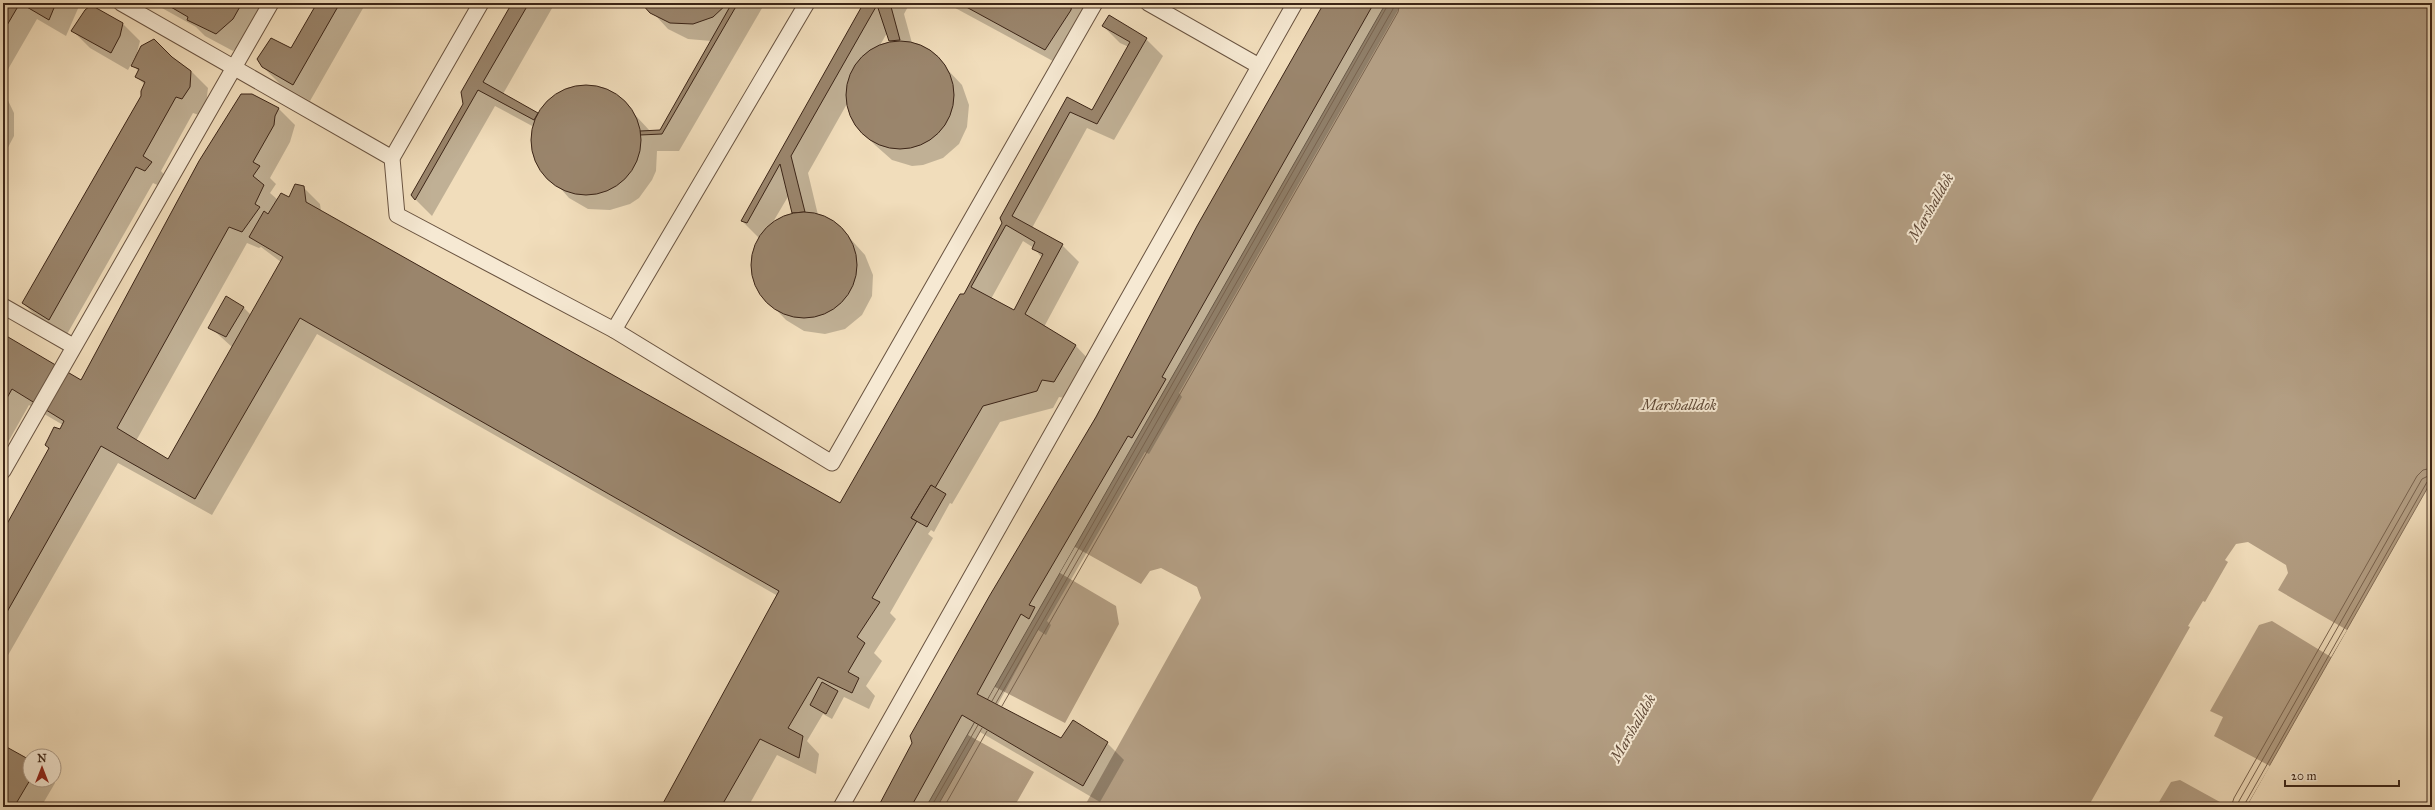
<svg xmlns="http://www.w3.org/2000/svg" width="2435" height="810" font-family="'IM FELL Great Primer',serif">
	<rect width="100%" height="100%" fill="#f1ddbb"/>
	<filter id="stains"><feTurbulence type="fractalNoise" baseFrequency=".005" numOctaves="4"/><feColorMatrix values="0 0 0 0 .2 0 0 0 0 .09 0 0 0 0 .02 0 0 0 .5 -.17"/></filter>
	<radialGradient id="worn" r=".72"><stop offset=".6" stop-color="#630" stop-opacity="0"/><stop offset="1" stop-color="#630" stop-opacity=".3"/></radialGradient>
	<path fill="#b39e83" stroke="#836e58" d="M1386 3H2432V480L2246 807H926Z"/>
	<g fill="#f1ddbb">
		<path d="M2248 542 2286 565 2288 573 2278 590 2347 630 2331 657 2272 621 2259 625 2210 711 2223 717 2214 736 2270 766 2246 807H2229L2180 780 2171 782 2156 807H2088L2190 627 2188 626 2203 601 2205 602 2228 562 2225 560 2236 544Z"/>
		<path d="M1075 547 1141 584 1150 571 1161 568 1197 587 1201 598 1084 807H1014L1034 772 968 735 995 687 1065 723 1119 624 1116 606 1060 573Z"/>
	</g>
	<g fill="#0003" fill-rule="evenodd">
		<path d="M3 3H79L80 4 66 36 37 19 3 78Z"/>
		<path d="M153 3H267L250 36 233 51 205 36 196 27Z"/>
		<path d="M318 3H366L310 101 280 84 263 67 291 49Z"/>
		<path d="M513 3H555L503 94 538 115 555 95 564 90 585 86 607 90 624 103 650 131H660L711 41 688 39 668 29 644 3H765L679 151H657L656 171 652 180 639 198 630 204 610 210 588 209 569 198 538 163 533 142 534 127 495 106 432 216 415 199 464 105Z"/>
		<path d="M860 3H910L904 14 912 43 930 51 962 85 969 105 967 127 959 144 943 158 923 165 912 166 892 160 875 145 858 128 848 102 808 173 818 215 838 225 865 255 873 275 872 296 862 315 845 329 825 334 804 331 786 320 761 294 753 275V253L760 239 742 221 862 7ZM887 33 890 42 879 47ZM789 195 794 214 774 222H773Z"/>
		<path d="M946 3H1083L1091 11 1062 66Z"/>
		<path d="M1325 3H1402L1179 393 1182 397 1149 454 1145 452 1047 621 1051 625 1046 635 1038 630 997 706 1061 739 1107 743 1124 760 1100 802 980 732 937 807H879Z"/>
		<path d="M123 24 140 41 136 57H171L191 71 208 88 206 104 199 115 193 113 161 171 168 179 162 187 153 183 66 336 40 320 23 303 142 96 145 85 137 77 139 72 133 65 136 58 135 57 128 70 90 48 73 31Z"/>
		<path d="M1103 26 1146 39 1163 56 1114 140 1087 128 1032 228 1062 245 1079 262 1044 327 1076 346 1092 363 1071 399 1059 397 1053 408 1000 422 952 504 950 503 934 532 931 530 928 534 933 538 890 613 896 619 874 653 882 661 866 686 875 696 869 709 844 697 832 719 823 714 807 741 819 754 816 774 777 755 748 807H662L778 596 317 334 212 515 118 463 3 664V533L63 425 29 405 3 451V335L82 382 278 108 295 125 290 142 270 178 276 184 270 193 278 200 289 198 303 187 320 204 321 211 841 504 964 295 1067 99 1093 111 1129 47 1120 43ZM1023 241 1034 248 1042 258 1015 312 991 299ZM247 243 259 248 261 247 281 262 251 315 243 307 210 327 232 347 168 461 136 441Z"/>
		<path d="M3 90 14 113V136L3 157Z"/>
		<path d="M3 746 30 761V780H52L55 783 41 807H3Z"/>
	</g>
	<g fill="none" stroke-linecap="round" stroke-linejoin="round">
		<g stroke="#78624d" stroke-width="1">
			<path d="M992 701 1389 3"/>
			<path d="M996 703 1393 9 1394 3"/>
			<path d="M1002 706 1398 12 1400 3"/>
			<path d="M931 807 978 725"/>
			<path d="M937 807 982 728"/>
			<path d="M944 807 987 731"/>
			<path d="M2231 807 2234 798 2417 476 2423 470 2432 468"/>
			<path d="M2237 807 2239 801 2422 479 2432 474"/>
			<path d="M2243 807 2427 482 2432 479"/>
		</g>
	</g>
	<g fill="#9a856c" stroke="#3c2517" fill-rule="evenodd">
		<path d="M3 3H56L49 20 20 3 3 32Z"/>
		<path d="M164 3H242L233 19 216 34 187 20 188 17Z"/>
		<path d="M317 3H340L293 85 262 67 257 59 271 38 291 48Z"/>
		<path d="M512 3H529L483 82 538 113 534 120 478 90 415 200 411 195 463 104 461 92Z"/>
		<path d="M641 3H728L713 17 693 24 670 23 650 13Z"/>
		<path d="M732 3H738L662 134 640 135V131L660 130Z"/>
		<path d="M859 3H890L900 40 889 41 877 5 791 156 805 212 792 213 780 164 747 223 741 221 862 6 858 5Z"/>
		<path d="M959 3H1072L1071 10 1045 50Z"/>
		<path d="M1324 3H1374L1162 377 1166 379 1132 438 1128 436 1029 605 1035 607 1029 619 1021 614 977 694 1061 738 1073 720 1108 742 1083 786 962 715 911 807H878L912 743 910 736 990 595 1096 417 1197 226Z"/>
		<path d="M91 5 123 23 120 36 111 53 71 31 85 10Z"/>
		<path d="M1109 15 1147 38 1097 124 1070 112 1012 216 1063 244 1025 314 1076 345 1054 382 1042 380 1037 391 983 406 935 488 931 485 911 518 917 521 872 598 880 602 857 637 865 643 848 672 859 678 852 693 818 677 788 728 803 736 799 758 760 739 721 807H661L779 591 300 318 195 499 101 446 3 619V531L49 448 45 445 54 427 60 429 64 421 12 389 3 405V334L81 380 199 161 241 94H252L279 108 275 116 274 125 253 162 260 166 253 176 264 185 255 204 260 207 242 232 229 227 117 428 168 459 283 257 249 237 264 211 268 214 281 193 289 197 295 184 304 186 306 202 840 503 960 294H964L1002 223 1000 218 1067 97 1092 110 1130 42 1102 26ZM1006 225 1035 242 1032 249 1043 254 1014 310 971 287Z"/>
		<path d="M154 39 172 57 191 71 190 87 182 99 176 97 143 156 152 162 145 171 136 167 49 320 22 303 141 96V91L145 82 135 77 139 69 131 66 141 46Z"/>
		<circle cx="900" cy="95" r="54"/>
		<circle cx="586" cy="140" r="55"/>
		<circle cx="804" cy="265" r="53"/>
		<path d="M226 296 244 307 226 337 208 328Z"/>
		<path d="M931 485 946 494 927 527 911 518Z"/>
		<path d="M822 682 838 691 826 714 810 705Z"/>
		<path d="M3 745 30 760V780L14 807H3Z"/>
	</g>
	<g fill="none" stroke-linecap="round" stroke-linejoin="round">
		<g stroke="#695340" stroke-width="17">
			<g id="service">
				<path d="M121 3 392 158"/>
				<path d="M481 3 392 158 397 215 614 330 832 463 1095 3"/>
				<path d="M1148 3 1259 66"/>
				<path d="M3 306 73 346"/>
				<path d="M614 330 807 3"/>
				<path d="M3 471 271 3"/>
				<path d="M841 807 1295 3"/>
			</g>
		</g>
		<use href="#service" stroke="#f6e9d3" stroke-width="15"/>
	</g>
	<g text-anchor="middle" stroke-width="4" stroke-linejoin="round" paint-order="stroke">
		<g font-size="15" font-style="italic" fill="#604937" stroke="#f6e9d3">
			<text transform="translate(1931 207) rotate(-60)" y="5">Marshalldok</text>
			<text x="1679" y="410">Marshalldok</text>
			<text transform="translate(1633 728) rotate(-60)" y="5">Marshalldok</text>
		</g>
	</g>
	<rect width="2435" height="810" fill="none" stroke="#f1ddbb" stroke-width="16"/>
	<rect x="4" y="4" width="2427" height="802" fill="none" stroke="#3c2517" stroke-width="2"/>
	<rect x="8" y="8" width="2419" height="794" fill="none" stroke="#3c2517"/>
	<g transform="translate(42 768)"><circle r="19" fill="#f6e9d3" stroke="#ac9b88"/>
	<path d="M0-3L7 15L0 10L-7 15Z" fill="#8f2418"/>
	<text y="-6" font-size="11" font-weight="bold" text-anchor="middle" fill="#3c2517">N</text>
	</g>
	<path d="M2285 780v6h114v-6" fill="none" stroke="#3c2517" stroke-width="2"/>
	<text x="2291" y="780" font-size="12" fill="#3c2517" stroke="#f6e9d3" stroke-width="3" paint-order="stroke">20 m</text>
	<rect width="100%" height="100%" filter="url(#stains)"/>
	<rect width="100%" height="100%" fill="url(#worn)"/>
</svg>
